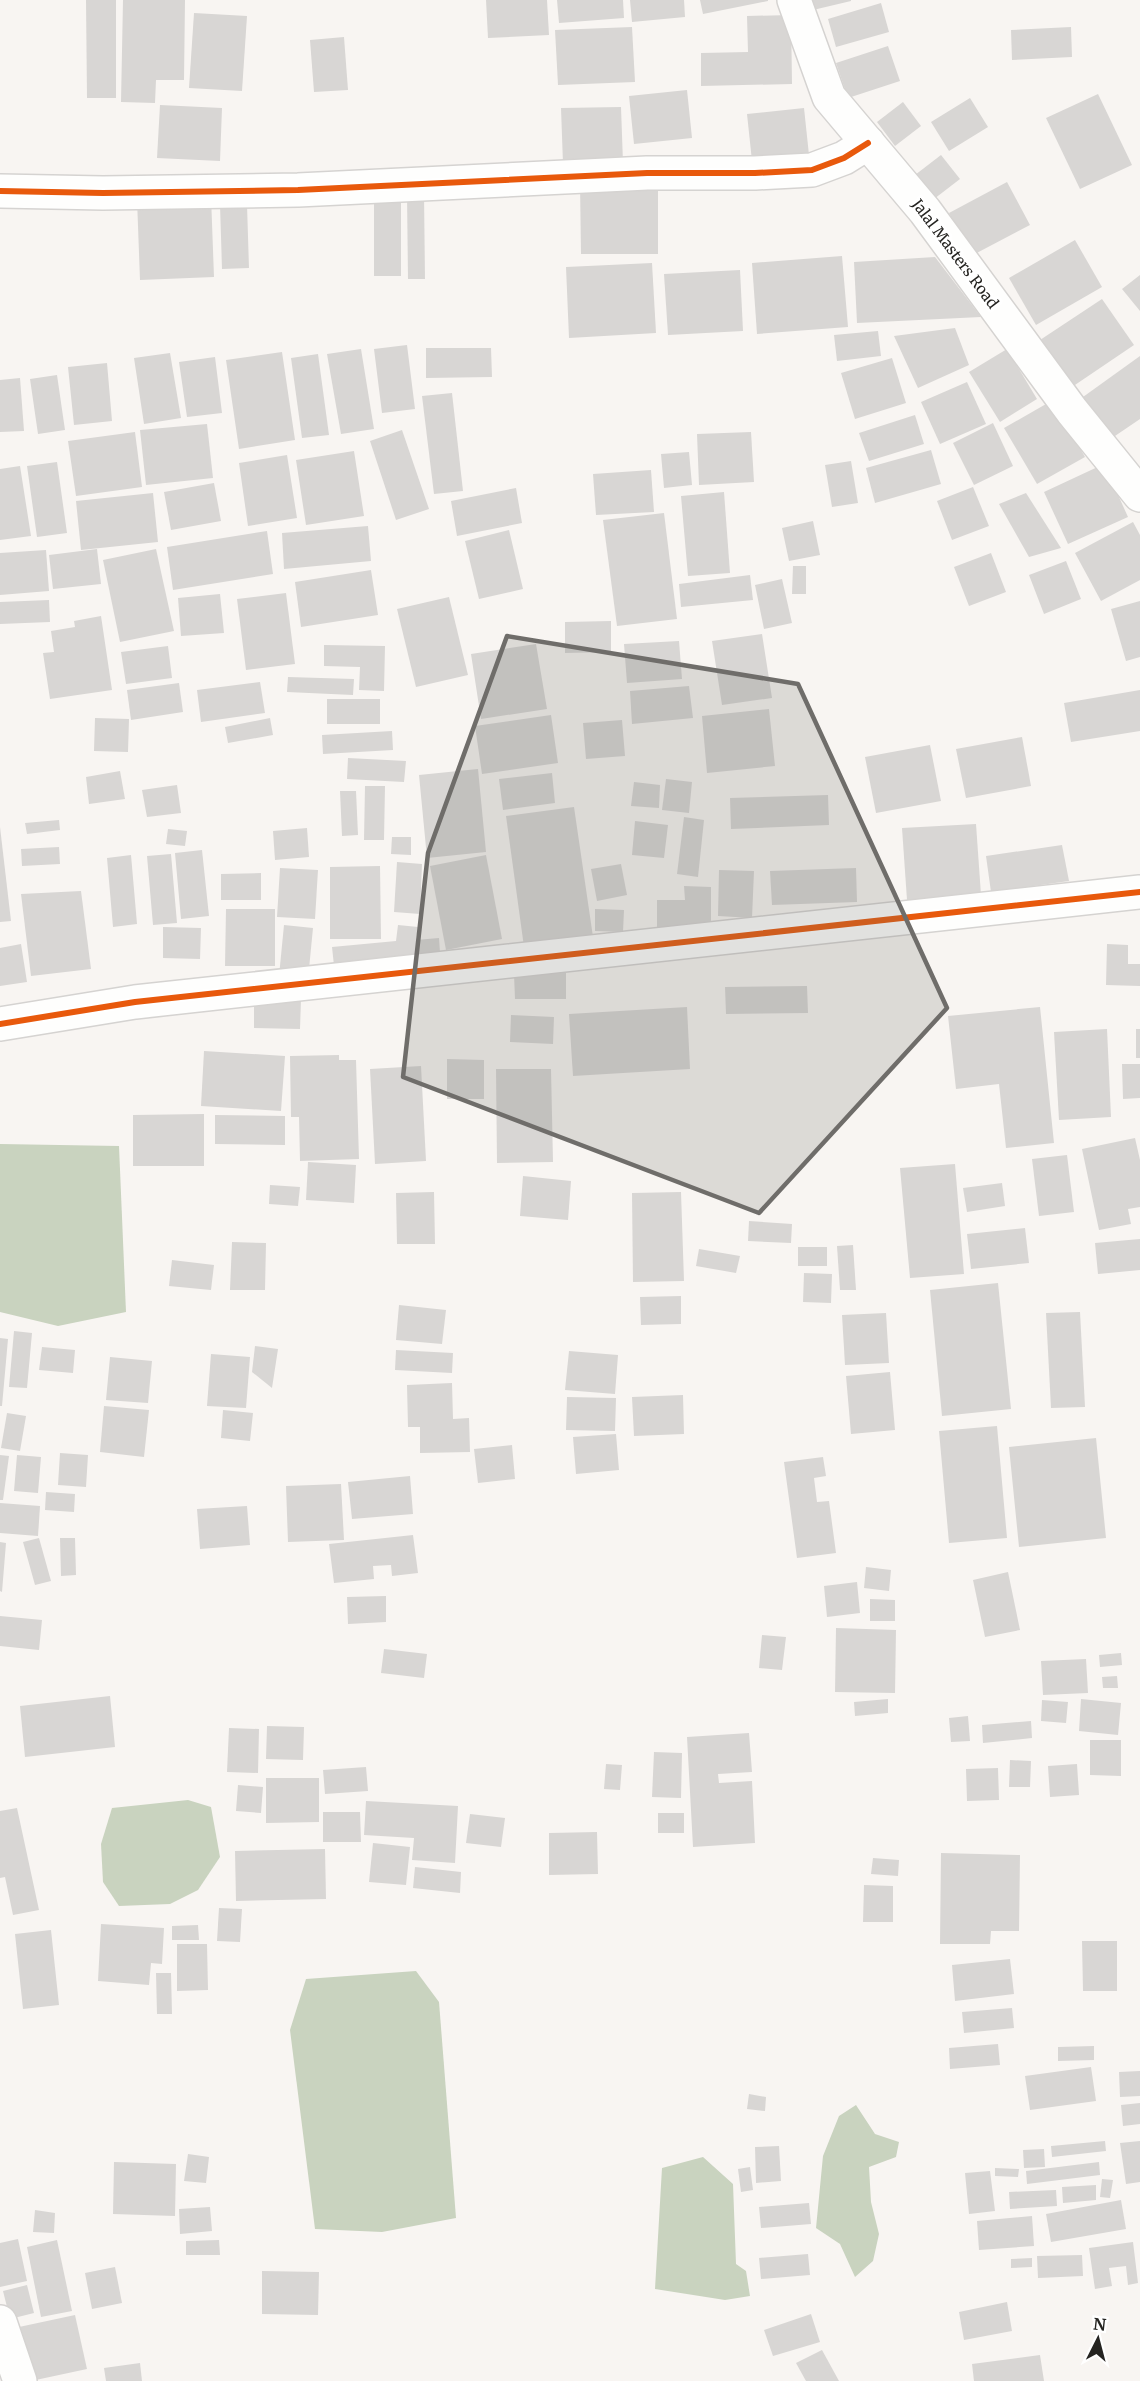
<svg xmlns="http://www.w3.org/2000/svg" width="1140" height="2381" font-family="Merriweather,serif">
	<rect width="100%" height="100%" fill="#f8f5f2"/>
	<g fill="#c9d3bf">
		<path d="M0 1144 119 1146 126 1312 58 1326 0 1312Z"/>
		<path d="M188 1800 211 1807 220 1857 198 1890 170 1904 119 1906 103 1882 101 1844 112 1808Z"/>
		<path d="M416 1971 439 2002 456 2218 382 2232 315 2229 290 2030 306 1979Z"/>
		<path d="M856 2105 875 2134 899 2142 896 2157 869 2167 871 2202 879 2234 873 2261 855 2277 840 2244 816 2228 823 2156 839 2116Z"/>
		<path d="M703 2157 733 2184 736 2264 746 2271 750 2296 725 2300 655 2289 662 2168Z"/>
	</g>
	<g fill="#d8d6d4">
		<path d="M86 0H116V98H87Z"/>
		<path d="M123 0H185L184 80H156L155 103 121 102Z"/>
		<path d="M486 0H547L549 35 488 38Z"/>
		<path d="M557 0H623L624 18 559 23Z"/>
		<path d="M630 0H684L685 17 632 22Z"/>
		<path d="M700 0H768V1L703 14Z"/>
		<path d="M811 0H851V1L813 10Z"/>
		<path d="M881 3 889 32 836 47 828 19Z"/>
		<path d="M194 13 247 16 242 91 189 88Z"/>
		<path d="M791 15 792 84 701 86V53L748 52 747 16Z"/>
		<path d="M632 27 635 82 558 85 555 30Z"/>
		<path d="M1071 27 1072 57 1012 60 1011 30Z"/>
		<path d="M344 37 348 90 314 92 310 40Z"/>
		<path d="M888 46 900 81 848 98 836 63Z"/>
		<path d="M687 90 692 138 634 144 629 96Z"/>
		<path d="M1098 94 1132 165 1080 189 1046 118Z"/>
		<path d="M970 98 988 127 949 151 931 122Z"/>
		<path d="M903 102 921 126 895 146 877 122Z"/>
		<path d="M160 105 222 108 220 161 157 158Z"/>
		<path d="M621 107 623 163 563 164 561 108Z"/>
		<path d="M804 108 809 155 752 161 747 114Z"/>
		<path d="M941 155 960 179 934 199 915 175Z"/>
		<path d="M1007 182 1030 225 971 256 949 213Z"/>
		<path d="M580 183H658V254H581Z"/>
		<path d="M407 193H424L425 279H408Z"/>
		<path d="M211 196 214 277 140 280 137 199Z"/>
		<rect x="374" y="196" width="27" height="80"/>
		<path d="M220 205H247L249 268 222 269Z"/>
		<path d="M1075 240 1102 287 1036 325 1009 278Z"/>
		<path d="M842 256 848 327 757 334 752 263Z"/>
		<path d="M935 257 981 317 857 323 854 262Z"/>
		<path d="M652 263 656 333 569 338 566 267Z"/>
		<path d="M740 270 743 331 668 335 664 274Z"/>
		<path d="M1140 275V311L1122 289Z"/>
		<path d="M1102 299 1134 345 1069 389 1037 342Z"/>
		<path d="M955 328 969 365 918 388 894 336Z"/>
		<path d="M878 331 881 356 837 361 834 335Z"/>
		<path d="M407 345 415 409 382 413 374 349Z"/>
		<path d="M426 348H491L492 377 426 378Z"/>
		<path d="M361 349 374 429 341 434 327 354Z"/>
		<path d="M1007 349 1037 399 1000 422 969 372Z"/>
		<path d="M282 352 295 440 239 449 226 360Z"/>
		<path d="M170 353 181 418 144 424 134 358Z"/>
		<path d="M318 354 329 435 302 438 291 358Z"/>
		<path d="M1140 356V419L1112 438 1083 397Z"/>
		<path d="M215 357 222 413 187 417 179 362Z"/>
		<path d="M892 358 906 403 855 419 841 373Z"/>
		<path d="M107 363 112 421 74 425 68 367Z"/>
		<path d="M57 375 65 430 38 434 30 379Z"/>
		<path d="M20 378 24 431 0 432V380Z"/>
		<path d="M967 382 986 424 940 444 921 402Z"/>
		<path d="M452 393 463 491 434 494 422 396Z"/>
		<path d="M1053 400 1085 457 1037 484 1004 428Z"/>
		<path d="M915 415 924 444 869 461 859 433Z"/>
		<path d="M993 423 1013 466 974 485 953 443Z"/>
		<path d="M207 424 213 478 146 485 140 430Z"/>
		<path d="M402 430 429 509 396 520 370 441Z"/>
		<path d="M135 432 142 487 76 496 68 441Z"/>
		<path d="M751 432 754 482 699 485 697 434Z"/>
		<path d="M931 450 941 484 875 503 866 468Z"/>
		<path d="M354 451 364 516 306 525 296 460Z"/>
		<path d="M689 452 692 485 664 488 661 454Z"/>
		<path d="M287 455 297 518 248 526 239 463Z"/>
		<path d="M851 461 858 503 832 507 825 465Z"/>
		<path d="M57 462 67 533 37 537 27 466Z"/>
		<path d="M1104 464 1128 517 1068 544 1044 492Z"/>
		<path d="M20 466 31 536 0 540V469Z"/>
		<path d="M651 470 654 512 596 515 593 474Z"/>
		<path d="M214 483 221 521 171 530 164 492Z"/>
		<path d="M973 487 989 526 952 540 937 501Z"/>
		<path d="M516 488 522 523 457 536 451 501Z"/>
		<path d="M724 492 730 573 688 576 681 496Z"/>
		<path d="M153 493 158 542 81 550 76 501Z"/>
		<path d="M1026 493 1061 548 1029 557 999 504Z"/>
		<path d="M664 513 677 619 617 626 603 520Z"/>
		<path d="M813 521 820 555 789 561 782 528Z"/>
		<path d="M1133 522 1140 535V580L1101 601 1075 553Z"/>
		<path d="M368 526 371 561 284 569 282 533Z"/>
		<path d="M509 530 523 589 479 599 465 541Z"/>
		<path d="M267 531 273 574 173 590 167 547Z"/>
		<path d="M97 549 101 584 53 589 49 555Z"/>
		<path d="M156 549 174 631 120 642 103 560Z"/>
		<path d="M46 550 49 591 0 595V553Z"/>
		<path d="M991 553 1006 592 969 606 954 567Z"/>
		<path d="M1066 561 1081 599 1044 614 1029 575Z"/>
		<path d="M793 566H806V594H792Z"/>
		<path d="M371 570 378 615 301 627 295 582Z"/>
		<path d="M750 575 753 600 681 607 679 584Z"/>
		<path d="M782 579 792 623 764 629 755 585Z"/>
		<path d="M286 593 295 664 246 670 237 599Z"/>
		<path d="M220 594 224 633 181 636 178 598Z"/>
		<path d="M449 597 468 675 416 687 397 609Z"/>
		<path d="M49 600 50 622 0 624V602Z"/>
		<path d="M1140 601V657L1126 661 1111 609Z"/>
		<path d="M101 616 112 690 50 699 43 653 54 652 51 631 75 627 74 621Z"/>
		<path d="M611 621V652L565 653V622Z"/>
		<path d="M762 634 772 698 722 705 712 641Z"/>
		<path d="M679 641 682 679 627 683 624 644Z"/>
		<path d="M536 644 547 709 481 719 471 654Z"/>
		<path d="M324 645 385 646 384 691 359 690 360 667 324 666Z"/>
		<path d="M168 646 172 678 126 684 121 652Z"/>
		<path d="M288 677 354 679 353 695 287 692Z"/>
		<path d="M260 682 265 713 201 722 197 690Z"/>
		<path d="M179 683 183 712 131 720 127 690Z"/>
		<path d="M689 686 693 718 632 724 630 691Z"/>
		<path d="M1140 690V731L1071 742 1064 703Z"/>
		<rect x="327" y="699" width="53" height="25"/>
		<path d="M769 709 775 766 707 773 702 716Z"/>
		<path d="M551 715 558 763 482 774 475 726Z"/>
		<path d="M95 718 129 719 128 752 94 751Z"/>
		<path d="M270 718 273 735 228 743 225 727Z"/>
		<path d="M622 720 625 756 586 759 583 723Z"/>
		<path d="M392 731 393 750 323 754 322 735Z"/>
		<path d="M1022 737 1031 786 966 798 956 749Z"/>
		<path d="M930 745 941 801 876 813 865 757Z"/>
		<path d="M348 758 406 761 404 782 347 779Z"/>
		<path d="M478 769 486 852 427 858 419 775Z"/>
		<path d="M120 771 125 799 89 804 86 777Z"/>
		<path d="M552 773 555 803 503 810 499 779Z"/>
		<path d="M666 779 692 782 689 813 662 810Z"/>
		<path d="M634 782 660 785 659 808 631 806Z"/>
		<path d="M177 785 181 813 147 817 142 790Z"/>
		<path d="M365 786H385L384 840H364Z"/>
		<path d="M340 791H356L358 835 342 836Z"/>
		<path d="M828 795 829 825 731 829 730 798Z"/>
		<path d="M574 807 593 937 524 947 506 816Z"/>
		<path d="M684 817 704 820 698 877 677 874Z"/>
		<path d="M59 820 60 830 27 834 25 823Z"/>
		<path d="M635 821 668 825 664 858 632 855Z"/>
		<path d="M976 824 981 895 907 900 902 828Z"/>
		<path d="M0 827 11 921 0 922Z"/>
		<path d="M307 828 309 857 275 860 273 831Z"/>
		<path d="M168 829 187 831 185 846 166 844Z"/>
		<path d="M392 837H411V855L391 854Z"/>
		<path d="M1062 845 1069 881 991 892 986 856Z"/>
		<path d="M59 847 60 864 22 866 21 849Z"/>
		<path d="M202 850 209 916 181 919 175 853Z"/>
		<path d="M171 854 177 923 153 925 147 856Z"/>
		<path d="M131 855 137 924 113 927 107 858Z"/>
		<path d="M486 855 502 939 446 950 430 866Z"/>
		<path d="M397 862 422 864 420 914 394 912Z"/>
		<path d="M621 864 627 895 597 901 591 869Z"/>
		<path d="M380 866 381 939H330V867Z"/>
		<path d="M280 868 318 870 315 919 277 917Z"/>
		<path d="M856 868 857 902 772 905 770 871Z"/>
		<path d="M719 870 754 871 752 918 718 916Z"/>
		<path d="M261 873V900H221V874Z"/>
		<path d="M684 886 711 887V925L657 933V900H685Z"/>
		<path d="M81 891 91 969 31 976 21 894Z"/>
		<path d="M226 909H275V966H225Z"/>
		<path d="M595 909 624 910 623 932 595 931Z"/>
		<path d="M284 925 313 928 308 979 279 976Z"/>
		<path d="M398 925 418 927 416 940 439 938 441 967 335 975 332 947 396 941Z"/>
		<path d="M163 927 201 928 200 959 163 958Z"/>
		<path d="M21 944 27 982 0 986V948Z"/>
		<path d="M1107 944 1128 945V964H1140V986L1106 985Z"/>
		<path d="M566 973V999H515L514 974Z"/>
		<path d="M807 986 808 1013 726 1014 725 987Z"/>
		<path d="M254 998 301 999 300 1029 254 1028Z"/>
		<path d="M687 1007 690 1069 573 1076 569 1014Z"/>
		<path d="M1040 1007 1054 1143 1006 1148 999 1084 956 1089 948 1016Z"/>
		<path d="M511 1015 554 1017 553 1044 510 1042Z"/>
		<path d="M1107 1029 1111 1117 1059 1120 1054 1032Z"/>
		<rect x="1136" y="1029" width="4" height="29"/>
		<path d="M204 1051 285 1056 281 1111 201 1106Z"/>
		<path d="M339 1055V1060H356L359 1159 300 1161 299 1117H291L290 1056Z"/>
		<path d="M447 1059 484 1060V1099H447Z"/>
		<path d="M1122 1064H1140V1098L1123 1099Z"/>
		<path d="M421 1066 426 1161 375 1164 370 1069Z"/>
		<path d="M496 1069H551L553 1162 497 1163Z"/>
		<path d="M204 1114V1166H133V1115Z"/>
		<path d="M215 1115 285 1116V1145L215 1144Z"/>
		<path d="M1135 1138 1140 1160V1207L1128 1209 1131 1224 1099 1230 1082 1149Z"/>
		<path d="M1067 1155 1074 1212 1039 1216 1032 1159Z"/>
		<path d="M308 1162 356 1165 354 1203 306 1200Z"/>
		<path d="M955 1164 964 1274 910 1278 900 1168Z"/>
		<path d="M523 1176 571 1181 568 1220 520 1216Z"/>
		<path d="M1002 1183 1005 1206 967 1212 963 1188Z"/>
		<path d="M270 1185 300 1187 298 1206 269 1204Z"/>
		<path d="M434 1192 435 1244H397L396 1193Z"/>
		<path d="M681 1192 684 1281 633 1282 632 1193Z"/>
		<path d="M749 1221 792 1224 791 1243 748 1241Z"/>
		<path d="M1025 1228 1029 1263 971 1269 967 1234Z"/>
		<path d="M1140 1239V1270L1098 1274 1095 1243Z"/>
		<path d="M232 1242 266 1243 265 1290H230Z"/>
		<path d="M853 1245 856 1290H840L837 1246Z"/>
		<rect x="798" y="1247" width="29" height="19"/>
		<path d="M699 1249 740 1256 736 1273 696 1266Z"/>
		<path d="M172 1260 214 1265 211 1290 169 1286Z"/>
		<path d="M804 1273 832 1274 831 1303 803 1302Z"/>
		<path d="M998 1283 1011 1409 942 1416 930 1290Z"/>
		<path d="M681 1296V1324L641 1325 640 1297Z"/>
		<path d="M399 1305 446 1310 442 1344 396 1340Z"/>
		<path d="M1080 1312 1085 1407 1051 1408 1046 1313Z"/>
		<path d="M886 1313 889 1363 845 1365 842 1315Z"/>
		<path d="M14 1331 32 1333 27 1388 9 1387Z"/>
		<path d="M0 1338 8 1339 2 1406H0Z"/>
		<path d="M255 1346 278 1349 272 1388 252 1372Z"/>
		<path d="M42 1347 75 1350 73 1373 39 1370Z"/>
		<path d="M396 1350 453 1353 452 1373 395 1370Z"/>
		<path d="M569 1351 618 1355 615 1394 565 1390Z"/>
		<path d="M211 1354 250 1357 246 1408 207 1406Z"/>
		<path d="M110 1357 152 1361 148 1403 106 1400Z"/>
		<path d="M890 1372 895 1430 851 1434 846 1376Z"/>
		<path d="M452 1383 453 1419 469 1418 470 1452 420 1453V1427H408L407 1385Z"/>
		<path d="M683 1395 684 1434 634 1436 632 1397Z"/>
		<path d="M567 1397 616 1398 615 1431 566 1430Z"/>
		<path d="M104 1406 149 1410 144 1457 100 1452Z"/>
		<path d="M223 1410 253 1413 250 1441 221 1438Z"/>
		<path d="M7 1413 26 1416 20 1451 1 1448Z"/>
		<path d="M997 1426 1007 1538 949 1543 939 1431Z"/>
		<path d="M616 1434 619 1470 576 1474 573 1437Z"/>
		<path d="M1096 1438 1106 1538 1019 1547 1009 1447Z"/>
		<path d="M512 1445 515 1479 478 1483 474 1449Z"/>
		<path d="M60 1453 88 1455 86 1487 58 1485Z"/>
		<path d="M0 1455 9 1456 3 1500H0Z"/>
		<path d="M17 1455 41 1457 38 1493 14 1491Z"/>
		<path d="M823 1457 826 1476 814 1478 817 1502 829 1501 836 1553 797 1558 784 1462Z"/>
		<path d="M410 1476 413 1514 352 1519 348 1482Z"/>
		<path d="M341 1484 344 1540 288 1542 286 1486Z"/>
		<path d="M46 1492 75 1494 74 1512 45 1510Z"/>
		<path d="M0 1503 40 1506 38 1536 0 1533Z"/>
		<path d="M247 1506 250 1545 200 1549 197 1509Z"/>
		<path d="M413 1535 418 1573 392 1576 391 1565 373 1566 374 1579 334 1583 329 1544Z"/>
		<path d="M39 1538 51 1581 35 1585 23 1542Z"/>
		<path d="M60 1538H75L76 1575 61 1576Z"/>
		<path d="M0 1542 6 1543 2 1592 0 1591Z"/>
		<path d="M866 1567 891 1570 889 1591 864 1588Z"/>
		<path d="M1008 1572 1020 1630 985 1637 973 1580Z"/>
		<path d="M857 1582 860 1613 827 1617 824 1586Z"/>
		<path d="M386 1596V1622L348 1624 347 1597Z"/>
		<path d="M870 1599 895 1600V1621H870Z"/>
		<path d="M0 1616 42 1620 39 1650 0 1646Z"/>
		<path d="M836 1628 896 1630 895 1693 835 1692Z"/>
		<path d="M762 1635 786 1637 782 1670 759 1668Z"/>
		<path d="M384 1649 427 1654 424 1678 381 1673Z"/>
		<path d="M1121 1653 1122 1665 1100 1667 1099 1655Z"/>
		<path d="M1086 1659 1088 1693 1043 1695 1041 1661Z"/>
		<path d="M1117 1676 1118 1688H1103L1102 1677Z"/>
		<path d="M110 1696 115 1747 25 1757 20 1706Z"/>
		<path d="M888 1699V1713L855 1716 854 1702Z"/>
		<path d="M1081 1699 1121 1703 1118 1735 1079 1731Z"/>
		<path d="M1042 1700 1068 1702 1066 1723 1041 1721Z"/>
		<path d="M968 1716 970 1741 951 1742 949 1718Z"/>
		<path d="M1031 1721 1032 1738 983 1743 982 1725Z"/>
		<path d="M267 1726 304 1727 303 1760 266 1759Z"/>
		<path d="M229 1728 259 1729 258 1773 227 1772Z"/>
		<path d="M749 1733 752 1772 718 1774 719 1783 752 1781 755 1843 693 1847 687 1737Z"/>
		<path d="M1090 1740H1121V1776L1090 1775Z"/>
		<path d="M654 1752 682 1753 681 1798 652 1797Z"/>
		<path d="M1010 1760 1031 1761 1030 1787H1009Z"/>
		<path d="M606 1764 622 1765 620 1790 604 1789Z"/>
		<path d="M1077 1764 1079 1795 1050 1797 1048 1766Z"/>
		<path d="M366 1767 368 1791 325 1794 323 1770Z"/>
		<path d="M998 1768 999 1800 967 1801 966 1769Z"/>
		<path d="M266 1778H319V1822L266 1823Z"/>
		<path d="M238 1785 263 1787 261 1813 236 1811Z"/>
		<path d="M366 1801 458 1806 455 1863 412 1860 414 1838 364 1835Z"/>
		<path d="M17 1808 39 1910 13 1915 5 1877 0 1878V1811Z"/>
		<path d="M323 1812H360L361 1842H323Z"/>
		<rect x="658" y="1813" width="26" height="20"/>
		<path d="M470 1814 505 1818 501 1847 466 1843Z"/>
		<path d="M597 1832 598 1874 549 1875V1833Z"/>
		<path d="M373 1843 410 1847 406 1885 369 1882Z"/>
		<path d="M325 1849 326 1899 236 1901 235 1851Z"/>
		<path d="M941 1853 1020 1855 1019 1931H991L990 1944H940Z"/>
		<path d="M873 1858 899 1860 898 1876 871 1874Z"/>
		<path d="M415 1867 461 1872 460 1893 413 1888Z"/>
		<path d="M864 1885 893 1886V1922H863Z"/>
		<path d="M219 1908 242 1909 240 1942 217 1941Z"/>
		<path d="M101 1924 164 1928 162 1964 151 1963 149 1985 98 1981Z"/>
		<path d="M198 1925 199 1940H172V1926Z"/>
		<path d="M51 1930 59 2005 23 2009 15 1934Z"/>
		<path d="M1082 1941H1117V1991H1083Z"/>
		<path d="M177 1944H207L208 1990 177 1991Z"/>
		<path d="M1010 1959 1014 1994 955 2001 952 1965Z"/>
		<path d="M156 1973H171L172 2014H157Z"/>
		<path d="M1012 2008 1014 2028 964 2033 962 2012Z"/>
		<path d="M998 2044 1000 2065 950 2069 949 2048Z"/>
		<path d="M1094 2046V2060L1058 2061V2047Z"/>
		<path d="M1091 2067 1096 2101 1030 2110 1025 2076Z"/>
		<path d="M1140 2071V2096L1120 2097 1119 2072Z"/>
		<path d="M749 2094 766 2097 765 2111 747 2109Z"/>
		<path d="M1140 2103V2124L1123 2126 1121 2105Z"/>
		<path d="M1105 2141 1106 2151 1052 2157 1051 2146Z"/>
		<path d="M1140 2141V2182L1126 2184 1120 2143Z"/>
		<path d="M779 2146 781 2181 756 2183 755 2147Z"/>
		<path d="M1044 2149 1045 2167 1024 2168 1023 2150Z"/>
		<path d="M188 2154 209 2157 206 2183 184 2181Z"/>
		<path d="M114 2162 176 2164 175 2216 113 2214Z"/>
		<path d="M1099 2162 1100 2175 1027 2184 1026 2171Z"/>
		<path d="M750 2167 753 2190 741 2192 738 2169Z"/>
		<path d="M995 2168 1019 2169 1018 2177 995 2176Z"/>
		<path d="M990 2171 995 2211 969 2214 965 2173Z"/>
		<path d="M1102 2179 1113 2180 1110 2198 1100 2197Z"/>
		<path d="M1096 2185V2200L1063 2203 1062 2187Z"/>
		<path d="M1056 2190 1057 2206 1010 2209 1009 2192Z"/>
		<path d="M1121 2200 1126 2229 1051 2242 1046 2214Z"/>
		<path d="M809 2203 811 2224 761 2228 759 2207Z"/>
		<path d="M210 2207 212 2231 180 2234 179 2209Z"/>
		<path d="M35 2210 55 2213 54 2233 33 2232Z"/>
		<path d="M1032 2216 1034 2246 979 2250 977 2221Z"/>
		<path d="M18 2239 27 2281 0 2287V2243Z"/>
		<path d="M57 2240 72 2311 41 2317 27 2247Z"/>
		<path d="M219 2240 220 2255H186V2241Z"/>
		<path d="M1133 2242 1138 2283 1128 2285 1126 2266 1109 2268 1112 2286 1095 2289 1089 2248Z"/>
		<path d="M808 2254 810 2275 761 2279 759 2258Z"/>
		<path d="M1082 2255 1083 2276 1038 2278 1037 2256Z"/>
		<path d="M1032 2258V2267L1011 2268V2259Z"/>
		<path d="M115 2267 122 2303 92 2309 85 2273Z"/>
		<path d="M262 2271 319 2272 318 2315 262 2314Z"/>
		<path d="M27 2285 34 2313 10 2319 3 2291Z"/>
		<path d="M1007 2302 1012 2331 964 2340 959 2312Z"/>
		<path d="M811 2314 820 2342 773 2356 764 2330Z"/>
		<path d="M75 2315 87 2369 31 2381 19 2327Z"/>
		<path d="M822 2350 839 2381H806L796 2363Z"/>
		<path d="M1040 2355 1044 2381H974L972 2364Z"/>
		<path d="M140 2363 142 2381H106L104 2368Z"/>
	</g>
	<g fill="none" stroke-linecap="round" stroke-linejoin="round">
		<g stroke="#d5d3d1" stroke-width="36">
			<g id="street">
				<path d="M794 0 829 97 925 211 1072 411 1140 495"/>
				<path d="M0 191 103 193 298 190 647 173H755L812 170 844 158 868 143"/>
				<path d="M0 1024 135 1002 1140 892"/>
				<path d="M0 2322 20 2381"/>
			</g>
		</g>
		<use href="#street" stroke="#fefefd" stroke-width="33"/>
		<g stroke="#fff" stroke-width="10">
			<g id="cycleway">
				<path d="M0 191 103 193 298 190 647 173H755L812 170 844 158 868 143"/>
				<path d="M0 1024 135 1002 1140 892"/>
			</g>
		</g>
		<use href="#cycleway" stroke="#e8590c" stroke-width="6"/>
	</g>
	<path fill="#6f6d6a" fill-opacity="0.2" stroke="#6f6d6a" stroke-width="4.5" stroke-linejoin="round" d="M507 636 798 684 947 1008 759 1213 403 1077 428 853Z"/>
	<g text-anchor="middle" stroke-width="6" stroke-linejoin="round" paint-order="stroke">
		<g font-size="15" fill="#252421" stroke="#fff">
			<text transform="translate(955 254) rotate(53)" y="5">Jalal Masters Road</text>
		</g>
	</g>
	<g transform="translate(1098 2339) rotate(6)" stroke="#ffffff" stroke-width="4.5" paint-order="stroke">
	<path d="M0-4.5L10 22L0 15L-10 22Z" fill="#252421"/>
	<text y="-9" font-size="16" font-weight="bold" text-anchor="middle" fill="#252421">N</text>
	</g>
</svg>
